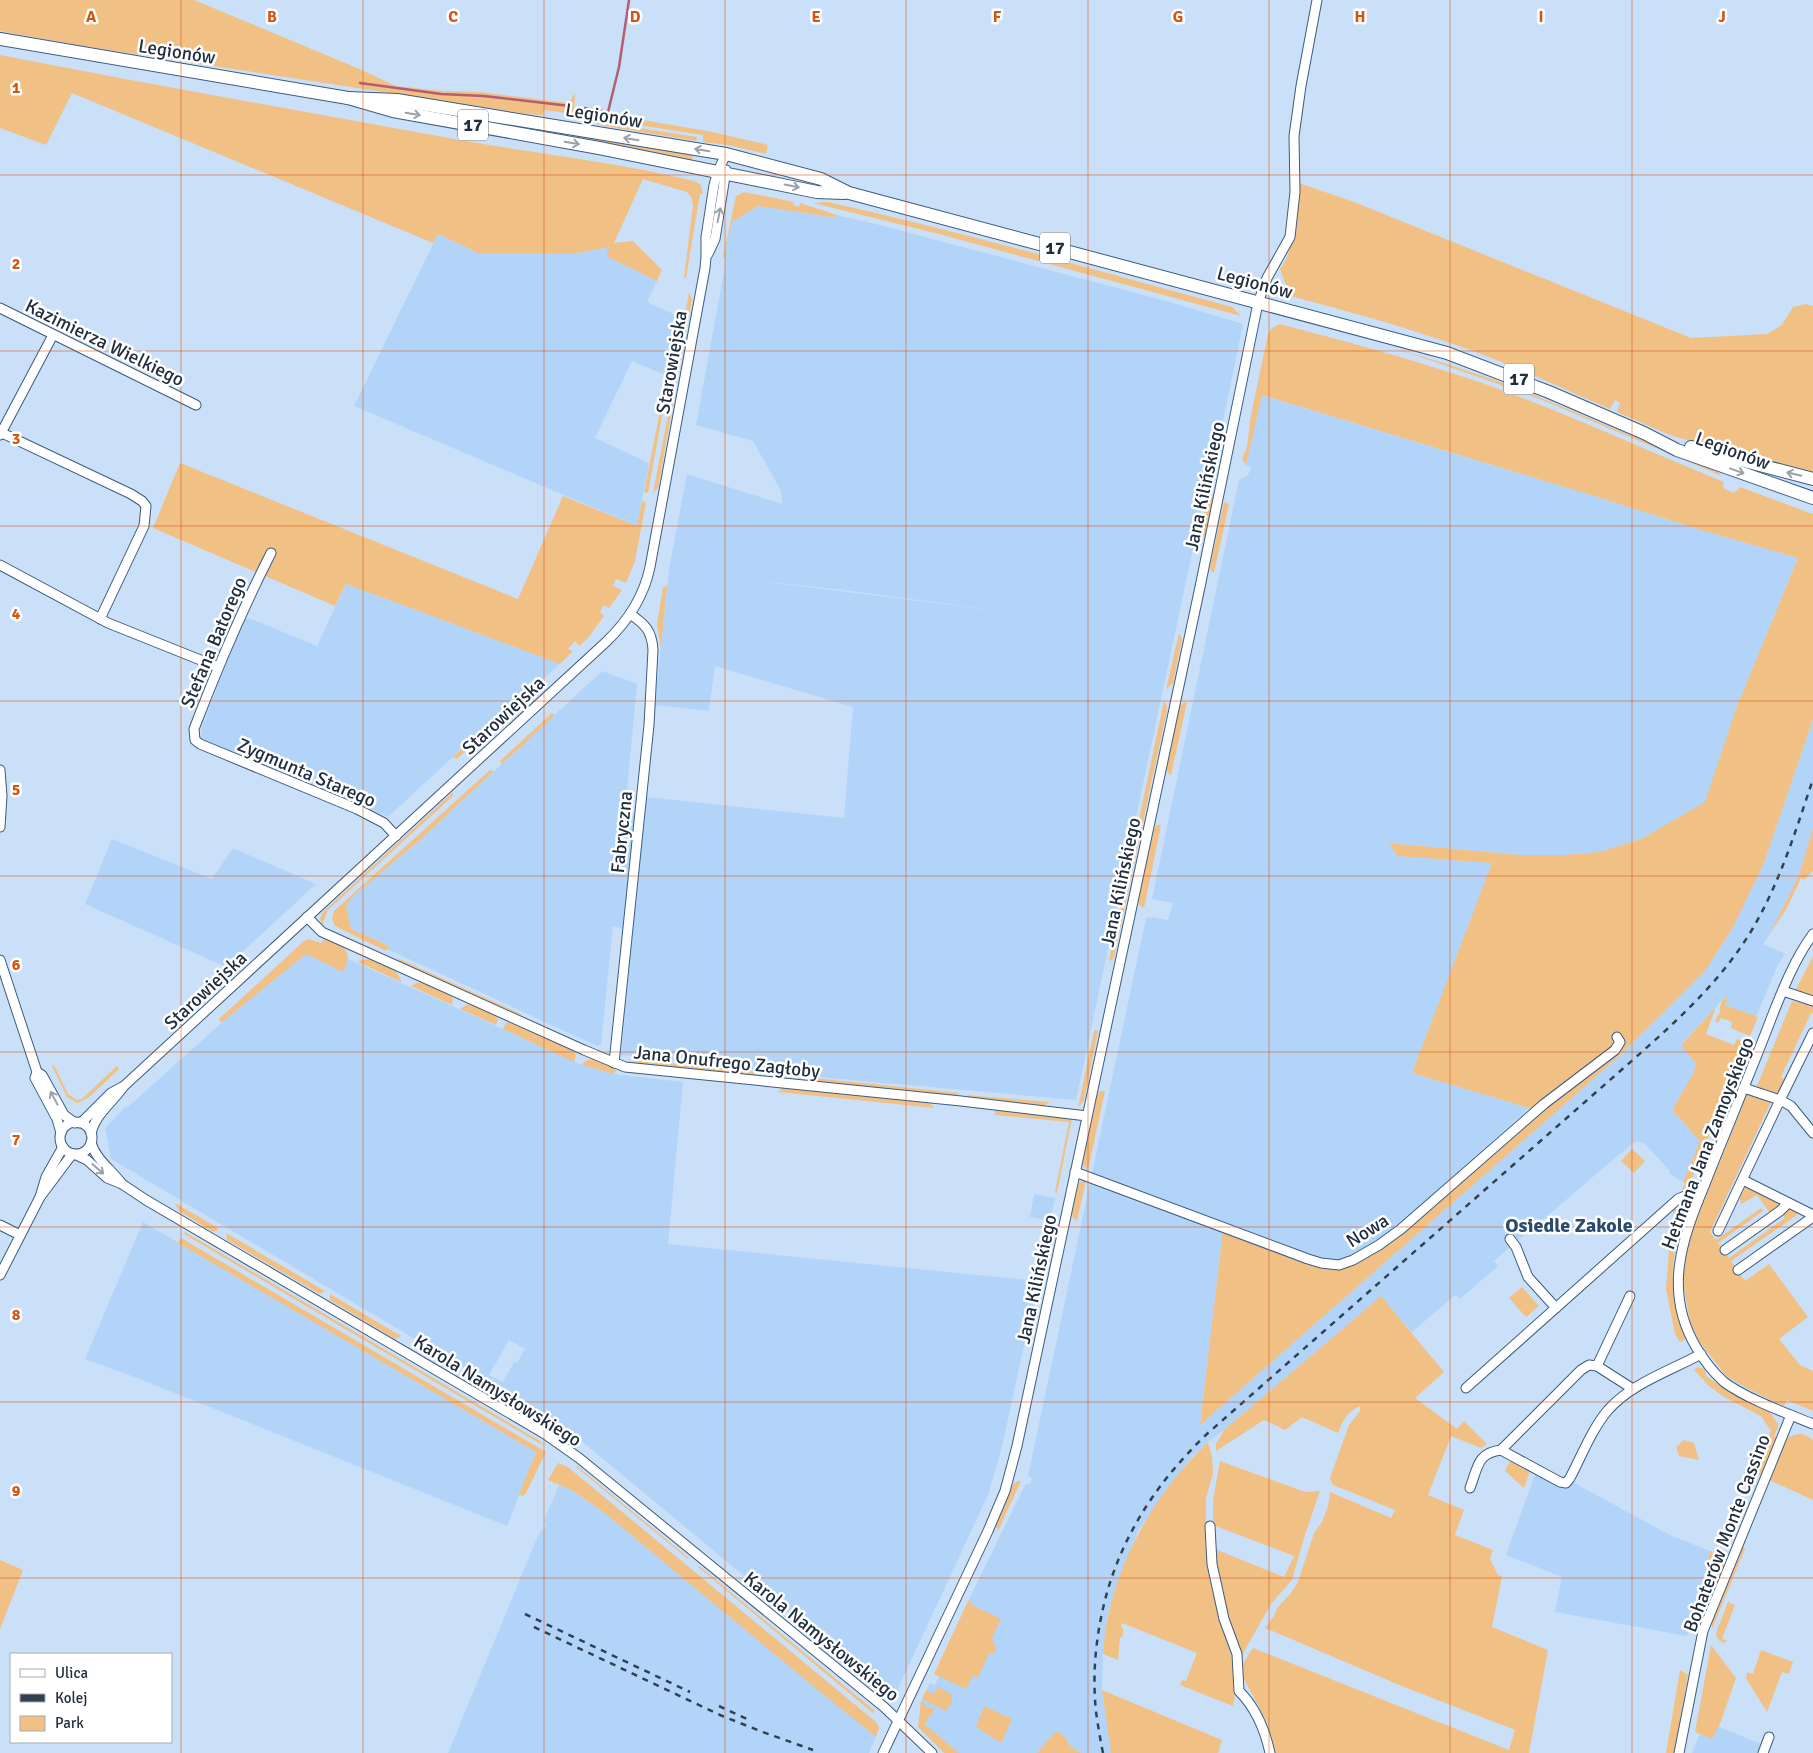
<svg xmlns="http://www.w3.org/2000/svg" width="1813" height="1753" font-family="Signika,sans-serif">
	<rect width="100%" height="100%" fill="#cae0f9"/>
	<g fill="#b3d4f9" fill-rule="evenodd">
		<path d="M758 206 831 217 840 216 876 224 1170 302 1243 324 1220 436 1217 435 1215 445 1076 1100 828 1078 621 1055 646 797 844 818 853 707 715 666 709 711 655 705 669 569 687 474 782 504 781 491 753 441 696 425 725 266V251L732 222ZM752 580 843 590 1015 613Z"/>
		<path d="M438 234 478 253 572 254 611 247 607 256 657 281 647 302 678 316 667 376 632 361 595 438 649 463 637 526 354 406Z"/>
		<path d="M1261 395 1594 496 1701 530 1798 558 1737 706 1706 802 1641 839 1600 852 1563 855H1520L1390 843 1397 856 1493 863 1412 1073 1529 1108 1415 1210 1379 1239 1354 1255 1337 1261 1328 1260 1304 1254 1225 1223 1223 1230 1200 1425 1615 1060 1705 971 1764 863 1813 719V828L1799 875 1770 934 1763 944 1785 954 1778 965 1756 1017 1725 1005 1727 995 1681 1044 1696 1064 1693 1074 1672 1110 1700 1141 1683 1182 1670 1174 1669 1170 1646 1145 1638 1141 1633 1143 1494 1261 1498 1266 1460 1299 1455 1295 1412 1332 1380 1297 1224 1430 1208 1442 1191 1458 1173 1481 1138 1531 1115 1591 1107 1618 1103 1654 1102 1690 1111 1753H948L927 1735 920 1713 921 1701 930 1683 935 1685 972 1605 969 1599 1026 1483 1030 1484 1032 1478 1028 1476 1146 918 1151 917 1168 920 1173 903 1152 899 1239 480 1248 475 1251 467 1246 465Z"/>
		<path d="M346 584 560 664 539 683 536 680 388 817 201 739V729L243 620 249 618 317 646Z"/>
		<path d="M602 671 637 684 625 811 635 815 623 929 613 926 601 1045 597 1046 387 949 389 946 351 929 346 906 350 899 421 839Z"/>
		<path d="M112 839 212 879 233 848 316 884 226 967 85 904Z"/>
		<path d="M311 942 582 1065 614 1074 683 1082 668 1244 1038 1281 1001 1451 988 1495 895 1695 890 1697 579 1439 563 1429 550 1419 446 1357V1354L441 1351 437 1352 403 1332 111 1159 105 1128 125 1107 130 1105 197 1045ZM509 1340 525 1349 517 1363 514 1362 503 1382 489 1375Z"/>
		<path d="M1034 1194 1055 1198 1050 1221 1030 1217Z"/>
		<path d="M143 1222 536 1452 507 1526 137 1378 85 1359Z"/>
		<path d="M1538 1466 1580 1486 1670 1535 1710 1551 1699 1598 1700 1610 1691 1622 1687 1636 1555 1612 1562 1577 1506 1555Z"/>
		<path d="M559 1485 573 1491 606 1514 876 1737 869 1753H448L537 1538 540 1532 546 1526 544 1520Z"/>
		<path d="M1717 1726 1761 1744 1758 1753H1692L1700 1734 1712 1739Z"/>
	</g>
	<g fill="#f1c084">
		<path d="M0 0H194L357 68 396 86 443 91 479 92 569 103 575 93 574 114 544 110 543 115 528 114 89 47 0 31Z"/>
		<path d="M0 55C153 85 307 112 460 140 538 154 617 162 694 181L701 185 703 194H700L686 278H684L693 205 691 197 687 192 643 179 614 243 633 241 662 270 657 281 606 256 610 247 572 254 478 253 438 234 433 243 72 93 46 145 0 128Z"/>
		<path d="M580 109 712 132 768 145 766 154 728 145 703 142V135L580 116Z"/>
		<path d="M580 119 697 137 696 141 605 126Z"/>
		<path d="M548 131 693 154 692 160Z"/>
		<path d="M1299 183 1354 202 1691 338 1767 334 1782 325 1793 307 1806 304 1813 306V473L1765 461 1672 436 1617 412 1620 403 1615 400 1610 409C1564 389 1519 368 1473 351 1413 329 1351 312 1290 296L1280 269C1297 245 1296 211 1299 183Z"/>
		<path d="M744 192 794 202 793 205 799 207 800 203 840 216 831 217 758 206 732 222 725 251V257H723L736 196Z"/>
		<path d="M828 202C964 232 1098 271 1232 307L1241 316 939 234 813 203Z"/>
		<path d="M689 292 692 299 681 359 677 363Z"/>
		<path d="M1280 324C1344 341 1408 358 1470 379 1557 408 1640 448 1724 482L1723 488 1734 493 1740 487 1813 514V719L1764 863 1732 929 1705 971 1615 1060 1200 1425 1223 1230 1303 1260 1355 1262 1535 1114 1529 1108 1412 1073 1492 863 1397 856 1389 843 1520 855H1563L1600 852 1641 839 1705 802 1737 706 1798 558 1701 530 1594 496 1262 395 1246 465 1242 459 1247 447 1251 415 1268 334 1272 328Z"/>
		<path d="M1397 349 1450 365 1515 387 1718 472 1722 476 1542 400 1470 374Z"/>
		<path d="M667 376 669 378 648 493 644 492Z"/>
		<path d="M671 399H674L658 488 653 493Z"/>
		<path d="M180 463 518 599 563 496 637 526 642 501 646 502 635 561 626 583 616 579 613 586 622 590 609 608 604 605 600 612 604 616 588 638 579 646 575 641 568 649 573 651 560 664 346 584 335 606 153 528Z"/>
		<path d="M1208 496 1213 497 1206 533 1198 546 1194 557Z"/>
		<path d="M1224 502 1229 504 1214 573 1211 571 1210 567Z"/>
		<path d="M667 586 661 648 657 624 663 587Z"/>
		<path d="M1179 633 1182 639 1173 683 1166 689Z"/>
		<path d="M1164 701 1167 706V710L1114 957 1112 960 1109 961Z"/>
		<path d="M1187 702 1171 775 1168 773 1166 769 1180 706 1183 703Z"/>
		<path d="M502 711 505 714 457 759 453 757Z"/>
		<path d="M552 713 555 715 502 764 500 761Z"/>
		<path d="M490 770 494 771 421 839 350 899 346 906 351 929 389 946 386 951 335 926 332 919 334 911Z"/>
		<path d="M453 792V796L328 910 322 925 320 918 323 912Z"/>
		<path d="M1157 825H1161L1144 908 1139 905 1138 900 1154 829Z"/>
		<path d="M1813 828V871L1804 880 1801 878 1787 908 1770 934 1799 875Z"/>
		<path d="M325 938C345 948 354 949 343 972L306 954 221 1023 219 1019 304 941 309 939 321 943Z"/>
		<path d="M1813 956V996L1811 997 1795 991Z"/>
		<path d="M397 958 523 1015 516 1014 400 962Z"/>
		<path d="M369 959C381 963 399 968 401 982L358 962 362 960Z"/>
		<path d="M422 982 449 994 453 999 452 1005 411 986 416 983Z"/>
		<path d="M1728 994 1725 1005 1758 1017 1750 1036 1733 1029 1731 1028 1732 1022 1721 1018 1718 1023 1715 1021 1721 1010 1719 1009 1722 1001Z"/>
		<path d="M1792 1001 1813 1006V1013H1811L1781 1077 1785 1080 1780 1091 1774 1095 1759 1089 1757 1086Z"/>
		<path d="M472 1004 496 1016 498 1019 496 1025 460 1009 466 1005Z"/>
		<path d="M1716 1007 1706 1034 1734 1045 1737 1039 1747 1043 1686 1192 1682 1189 1685 1184 1683 1182 1700 1141 1672 1110 1693 1074 1696 1064 1681 1045Z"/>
		<path d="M512 1022 572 1050 576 1055 574 1062 503 1029 506 1023Z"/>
		<path d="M1095 1030 1098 1031 1084 1100 1078 1108 1094 1031Z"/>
		<path d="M1751 1045 1753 1050 1728 1113 1722 1116Z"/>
		<path d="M593 1059 614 1068 616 1071 614 1074 582 1065 585 1061Z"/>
		<path d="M632 1060 758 1072 755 1076 638 1064Z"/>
		<path d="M54 1065 68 1094 77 1100 82 1099 117 1066 119 1069 88 1098 80 1102 77 1103 67 1097 52 1066Z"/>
		<path d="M814 1078 959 1093 955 1096 819 1082Z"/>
		<path d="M782 1088 929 1103 935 1108 778 1092Z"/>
		<path d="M1100 1091H1105L1088 1170 1083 1166V1161L1097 1095Z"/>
		<path d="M1747 1094 1771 1102 1710 1232 1716 1240 1761 1208 1763 1211 1718 1243 1729 1258 1785 1218 1782 1214 1787 1210C1792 1209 1796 1210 1797 1215L1731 1261 1745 1281 1769 1264 1808 1317 1779 1339 1800 1365 1813 1371V1411L1787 1400 1784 1406 1754 1392 1726 1376 1698 1340 1690 1322 1684 1288V1260L1691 1233Z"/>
		<path d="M966 1095 1050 1102 1043 1106 971 1098Z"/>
		<path d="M995 1110 1072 1118 1057 1193 1055 1192 1069 1122 995 1115Z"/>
		<path d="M1632 1149 1645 1161 1634 1173 1621 1161Z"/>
		<path d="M1086 1180 1077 1221 1073 1218 1072 1213 1078 1186 1079 1183Z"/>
		<path d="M1746 1186 1778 1202 1777 1208 1770 1213 1757 1195 1741 1204 1740 1198Z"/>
		<path d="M1683 1201 1688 1203C1690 1215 1681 1229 1678 1240 1668 1274 1673 1307 1686 1339L1680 1342 1675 1334 1666 1289 1670 1238 1675 1218 1672 1210Z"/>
		<path d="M175 1203 218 1228 217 1231H212L179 1211Z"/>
		<path d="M185 1232 540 1441 544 1446 184 1234Z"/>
		<path d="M226 1233 325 1291 320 1294 227 1240Z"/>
		<path d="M181 1238 546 1452 526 1493 523 1496 519 1494 536 1452 178 1243Z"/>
		<path d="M1522 1287 1539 1306 1526 1317 1509 1298Z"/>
		<path d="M330 1294 401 1336 395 1339 330 1300Z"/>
		<path d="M1381 1296 1444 1372 1415 1398 1457 1429 1464 1421 1487 1444 1481 1448 1451 1436 1428 1495 1464 1510 1455 1535 1493 1550 1490 1559 1498 1575 1502 1576 1492 1627 1548 1650 1529 1753H1275L1268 1724 1244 1679 1243 1663 1253 1648 1509 1750 1515 1730 1404 1687 1265 1628 1274 1616 1277 1608 1291 1593 1298 1582 1314 1533 1322 1522 1328 1506 1330 1492 1391 1518 1395 1510 1333 1485 1330 1478 1349 1425 1360 1411V1406C1347 1412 1343 1420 1338 1433L1302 1417 1285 1430 1264 1420 1216 1451V1444L1224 1430Z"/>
		<path d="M1697 1367 1705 1369 1706 1376 1737 1396 1769 1411 1778 1424V1428L1774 1436 1785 1440C1794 1433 1804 1431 1813 1440V1500L1754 1473 1771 1431 1761 1416 1724 1397 1709 1386 1694 1370Z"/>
		<path d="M1684 1440 1694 1443 1699 1460 1679 1456 1676 1447Z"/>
		<path d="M1208 1442 1212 1457 1213 1473 1206 1498V1540L1205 1544 1217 1609 1235 1669 1236 1688 1233 1706 1180 1685 1182 1680 1186 1681 1197 1653 1122 1623 1121 1626 1123 1629V1636L1120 1638 1118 1660 1103 1654C1104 1642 1105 1629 1108 1616 1123 1549 1159 1489 1208 1442Z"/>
		<path d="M1513 1460 1530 1471 1524 1488 1505 1471 1509 1463Z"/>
		<path d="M1220 1461 1305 1492 1320 1491 1305 1535 1292 1580 1271 1604 1242 1655 1238 1652 1215 1572V1549L1284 1577 1294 1556 1213 1525V1500Z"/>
		<path d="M558 1463 568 1467 876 1722 879 1728 876 1737 808 1682 606 1514 573 1491 548 1480Z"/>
		<path d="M577 1466 689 1558 688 1559 576 1467Z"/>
		<path d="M1017 1481H1021L998 1531 996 1526 1012 1486Z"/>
		<path d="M1742 1545 1745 1549 1712 1629V1621Z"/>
		<path d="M1710 1551 1725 1557 1723 1562 1725 1564 1704 1613 1700 1610 1699 1604Z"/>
		<path d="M0 1560 23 1570 0 1629Z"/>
		<path d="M699 1566 875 1711 873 1713 698 1567Z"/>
		<path d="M969 1599 972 1605 1001 1619 992 1638 996 1649 994 1654 989 1653 978 1678 973 1675 966 1689 934 1674Z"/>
		<path d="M1728 1602 1735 1605 1722 1639 1728 1641 1723 1643 1717 1638 1716 1633Z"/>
		<path d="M1711 1645 1736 1678 1720 1724 1712 1739 1695 1732Z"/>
		<path d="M1761 1650 1793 1662 1789 1674 1782 1672 1767 1712 1746 1678 1747 1672 1753 1674Z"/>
		<path d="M1680 1670 1688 1675 1674 1753H1666Z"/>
		<path d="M938 1687 952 1695V1702L946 1711 922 1699 926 1690 934 1694Z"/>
		<path d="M1102 1690 1222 1740 1218 1753H1111Z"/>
		<path d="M921 1701 925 1703 924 1706 935 1709 924 1724 959 1753H944L918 1727Z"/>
		<path d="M984 1706 1012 1719 1001 1743 976 1727Z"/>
		<path d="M1056 1731 1064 1736 1071 1747 1081 1753H1037Z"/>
	</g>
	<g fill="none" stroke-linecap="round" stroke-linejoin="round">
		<g stroke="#b45e72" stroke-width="2.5">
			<path d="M360 83 441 94 484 96 570 106"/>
			<path d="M585 108 608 112 619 67 629 0"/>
		</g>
		<g stroke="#3c5c7f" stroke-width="11">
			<g id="minor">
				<path d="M708 254 715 239 726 170"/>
				<path d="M0 308 196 405"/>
				<path d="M0 432 131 494 142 501 146 506 144 526 100 619"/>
				<path d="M0 435 53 335"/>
				<path d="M271 553C242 610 217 669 194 729L195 740 200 744 357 809 384 823 396 836"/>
				<path d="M0 565 108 623 218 667"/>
				<path d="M0 770 2 796 0 827"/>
				<path d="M307 917 322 932 584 1050 625 1067 961 1101 1087 1116"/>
				<path d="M1813 934C1794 960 1783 989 1771 1019 1760 1048 1748 1077 1736 1107 1726 1132 1715 1158 1705 1184 1682 1239 1663 1291 1696 1347 1703 1359 1713 1372 1724 1382 1747 1399 1786 1413 1813 1424"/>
				<path d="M0 960 37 1072 35 1078 57 1119 61 1133"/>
				<path d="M1783 991 1813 1001"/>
				<path d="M1813 1033 1780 1100 1791 1106 1813 1133"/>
				<path d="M614 1063 649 725 653 650C652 631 645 624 630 614"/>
				<path d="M37 1072 42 1075 64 1115 75 1123"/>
				<circle cx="76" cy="1138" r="16"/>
				<path d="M79 1123 84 1120 111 1093 122 1087"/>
				<path d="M91 1134C95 1114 113 1102 124 1086L606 642C628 621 644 596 650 567L705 268 706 257V237L714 185 718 171 726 154"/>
				<path d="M91 1142C95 1159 112 1170 122 1184"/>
				<path d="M1075 1172 1308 1259 1321 1263 1339 1265 1353 1260 1379 1245 1401 1229 1544 1104 1615 1050 1620 1042 1617 1037"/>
				<path d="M1743 1180 1813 1215"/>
				<path d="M40 1197 70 1157 74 1154 87 1160 107 1178 122 1184 146 1200 545 1434 579 1458 884 1707 932 1753"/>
				<path d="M0 1225 20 1235"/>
				<path d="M1718 1231 1780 1100 1744 1088"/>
				<path d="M1510 1239 1516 1247 1528 1277 1556 1308"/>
				<path d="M1725 1250 1780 1211 1788 1203"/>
				<path d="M1738 1270 1813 1217"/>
				<path d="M0 1275 40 1197 46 1177 63 1147"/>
				<path d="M1597 1366 1630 1296"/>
				<path d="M1466 1388 1678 1199 1685 1196 1698 1201"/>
				<path d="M1501 1450 1581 1370 1589 1365 1597 1366 1633 1389"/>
				<path d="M1470 1488C1478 1467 1477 1453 1501 1450L1560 1482 1566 1483 1570 1478C1582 1455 1592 1429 1608 1410 1632 1383 1670 1371 1701 1354"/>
				<path d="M1210 1526 1212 1564 1224 1619 1237 1654 1239 1691C1256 1708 1265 1730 1270 1753"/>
				<path d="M883 1753 988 1531 1005 1491 1017 1446 1200 587 1258 303 1267 278 1290 237 1295 192 1294 136 1301 86 1317 0"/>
				<path d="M1679 1753 1703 1631 1791 1415"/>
				<path d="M1763 1753 1769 1737"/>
			</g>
		</g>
		<g stroke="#3c5c7f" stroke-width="14">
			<g id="highway">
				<path d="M0 39 348 98 393 111 599 148 817 192 844 193"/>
				<path d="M348 98 397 100 726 154 821 179 849 193 1447 353 1549 392 1644 433 1677 450 1813 498"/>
				<path d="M1691 447 1813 479"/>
			</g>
		</g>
		<use href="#minor" stroke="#fff" stroke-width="9"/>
		<use href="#highway" stroke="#fff" stroke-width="12"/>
		<g stroke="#324152" stroke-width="2.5" stroke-dasharray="6 6" stroke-linecap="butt">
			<path d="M525 1614 690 1692"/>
			<path d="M534 1627 720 1715 760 1731 813 1750"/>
			<path d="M719 1706 749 1720"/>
			<path d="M1103 1753C1100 1739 1098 1725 1096 1712 1094 1692 1094 1671 1096 1651 1105 1562 1145 1493 1208 1433L1635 1058C1679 1019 1723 979 1753 928 1780 882 1796 830 1813 779"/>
		</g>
	</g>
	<defs><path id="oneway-shaft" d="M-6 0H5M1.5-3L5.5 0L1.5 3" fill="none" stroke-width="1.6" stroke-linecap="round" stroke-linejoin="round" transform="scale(1.25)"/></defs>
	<g stroke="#9ba1a8">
		<use href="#oneway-shaft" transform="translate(413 114) rotate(10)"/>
		<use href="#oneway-shaft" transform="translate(631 139) rotate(-171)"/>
		<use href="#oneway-shaft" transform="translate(572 143) rotate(10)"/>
		<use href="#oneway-shaft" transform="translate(702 150) rotate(-170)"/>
		<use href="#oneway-shaft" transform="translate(792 186) rotate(12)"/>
		<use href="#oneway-shaft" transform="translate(719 215) rotate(-79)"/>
		<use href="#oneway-shaft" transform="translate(1737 471) rotate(20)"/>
		<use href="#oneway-shaft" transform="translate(1794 474) rotate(-167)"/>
		<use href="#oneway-shaft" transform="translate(54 1098) rotate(-118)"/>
		<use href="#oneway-shaft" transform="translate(98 1169) rotate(41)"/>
	</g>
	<path fill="none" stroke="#d45511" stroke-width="1" stroke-opacity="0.55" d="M181 0V1753M363 0V1753M544 0V1753M725 0V1753M906 0V1753M1088 0V1753M1269 0V1753M1450 0V1753M1632 0V1753M0 175H1813M0 351H1813M0 526H1813M0 701H1813M0 876H1813M0 1052H1813M0 1227H1813M0 1402H1813M0 1578H1813"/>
	<g text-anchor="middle" stroke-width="5" stroke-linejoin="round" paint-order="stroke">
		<g fill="#fff" stroke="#636d78" stroke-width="1">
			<rect x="458" y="109.5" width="30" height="31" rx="4"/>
			<rect x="1040" y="232.5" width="30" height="31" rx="4"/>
			<rect x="1504" y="363.5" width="30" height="31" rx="4"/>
		</g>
		<g font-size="18" font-weight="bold" fill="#202e3e">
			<text x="473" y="131">17</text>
			<text x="1055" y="254">17</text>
			<text x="1519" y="385">17</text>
		</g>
		<g font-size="19" fill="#202e3e" stroke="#fff">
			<text transform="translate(177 51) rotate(9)" y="7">Legionów</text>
			<text transform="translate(604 115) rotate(9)" y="7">Legionów</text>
			<text transform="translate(1255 282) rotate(15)" y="7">Legionów</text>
			<text transform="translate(105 342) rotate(26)" y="7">Kazimierza Wielkiego</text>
			<text transform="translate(671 362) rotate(-80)" y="7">Starowiejska</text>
			<text transform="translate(1733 450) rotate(20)" y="7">Legionów</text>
			<text transform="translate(1204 486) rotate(-78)" y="7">Jana Kilińskiego</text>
			<text transform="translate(213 642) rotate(-67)" y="7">Stefana Batorego</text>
			<text transform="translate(503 715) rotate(-43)" y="7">Starowiejska</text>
			<text transform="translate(307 772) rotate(23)" y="7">Zygmunta Starego</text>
			<text transform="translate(621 832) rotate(-84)" y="7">Fabryczna</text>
			<text transform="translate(1120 882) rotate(-78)" y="7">Jana Kilińskiego</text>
			<text transform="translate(205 990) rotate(-43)" y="7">Starowiejska</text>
			<text transform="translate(727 1061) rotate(6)" y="7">Jana Onufrego Zagłoby</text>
			<text transform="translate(1707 1143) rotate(-69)" y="7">Hetmana Jana Zamoyskiego</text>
			<text transform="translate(1367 1230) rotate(-32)" y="7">Nowa</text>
			<text transform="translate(1036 1279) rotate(-78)" y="7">Jana Kilińskiego</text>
			<text transform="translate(498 1390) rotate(32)" y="7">Karola Namysłowskiego</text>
			<text transform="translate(1726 1533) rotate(-69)" y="7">Bohaterów Monte Cassino</text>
			<text transform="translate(822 1636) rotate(39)" y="7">Karola Namysłowskiego</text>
		</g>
		<g font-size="20" font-weight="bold" fill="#2b4a6c" stroke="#fff">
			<text x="1569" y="1232">Osiedle Zakole</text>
		</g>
	</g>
	<g font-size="16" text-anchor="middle" font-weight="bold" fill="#d45511" stroke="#fff" stroke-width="5" stroke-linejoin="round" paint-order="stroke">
		<text x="91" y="22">A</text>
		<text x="272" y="22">B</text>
		<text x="453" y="22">C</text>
		<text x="635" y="22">D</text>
		<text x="816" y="22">E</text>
		<text x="997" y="22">F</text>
		<text x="1178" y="22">G</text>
		<text x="1360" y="22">H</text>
		<text x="1541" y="22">I</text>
		<text x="1722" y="22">J</text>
		<text x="16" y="93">1</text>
		<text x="16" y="269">2</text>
		<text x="16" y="444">3</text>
		<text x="16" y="619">4</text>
		<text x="16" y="795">5</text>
		<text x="16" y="970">6</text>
		<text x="16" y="1145">7</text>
		<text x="16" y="1320">8</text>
		<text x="16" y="1496">9</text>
	</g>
	<rect x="10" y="1653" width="162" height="90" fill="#ffffff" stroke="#a6abb2"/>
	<rect x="20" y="1669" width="25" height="8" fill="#ffffff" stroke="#a6abb2"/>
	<text x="55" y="1678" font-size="15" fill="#202e3e">Ulica</text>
	<rect x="20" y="1694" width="25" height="8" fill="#324152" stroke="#a6abb2"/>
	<text x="55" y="1703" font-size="15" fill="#202e3e">Kolej</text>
	<rect x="20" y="1716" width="25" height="15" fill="#f1c084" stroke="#a6abb2"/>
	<text x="55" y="1728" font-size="15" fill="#202e3e">Park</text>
</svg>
